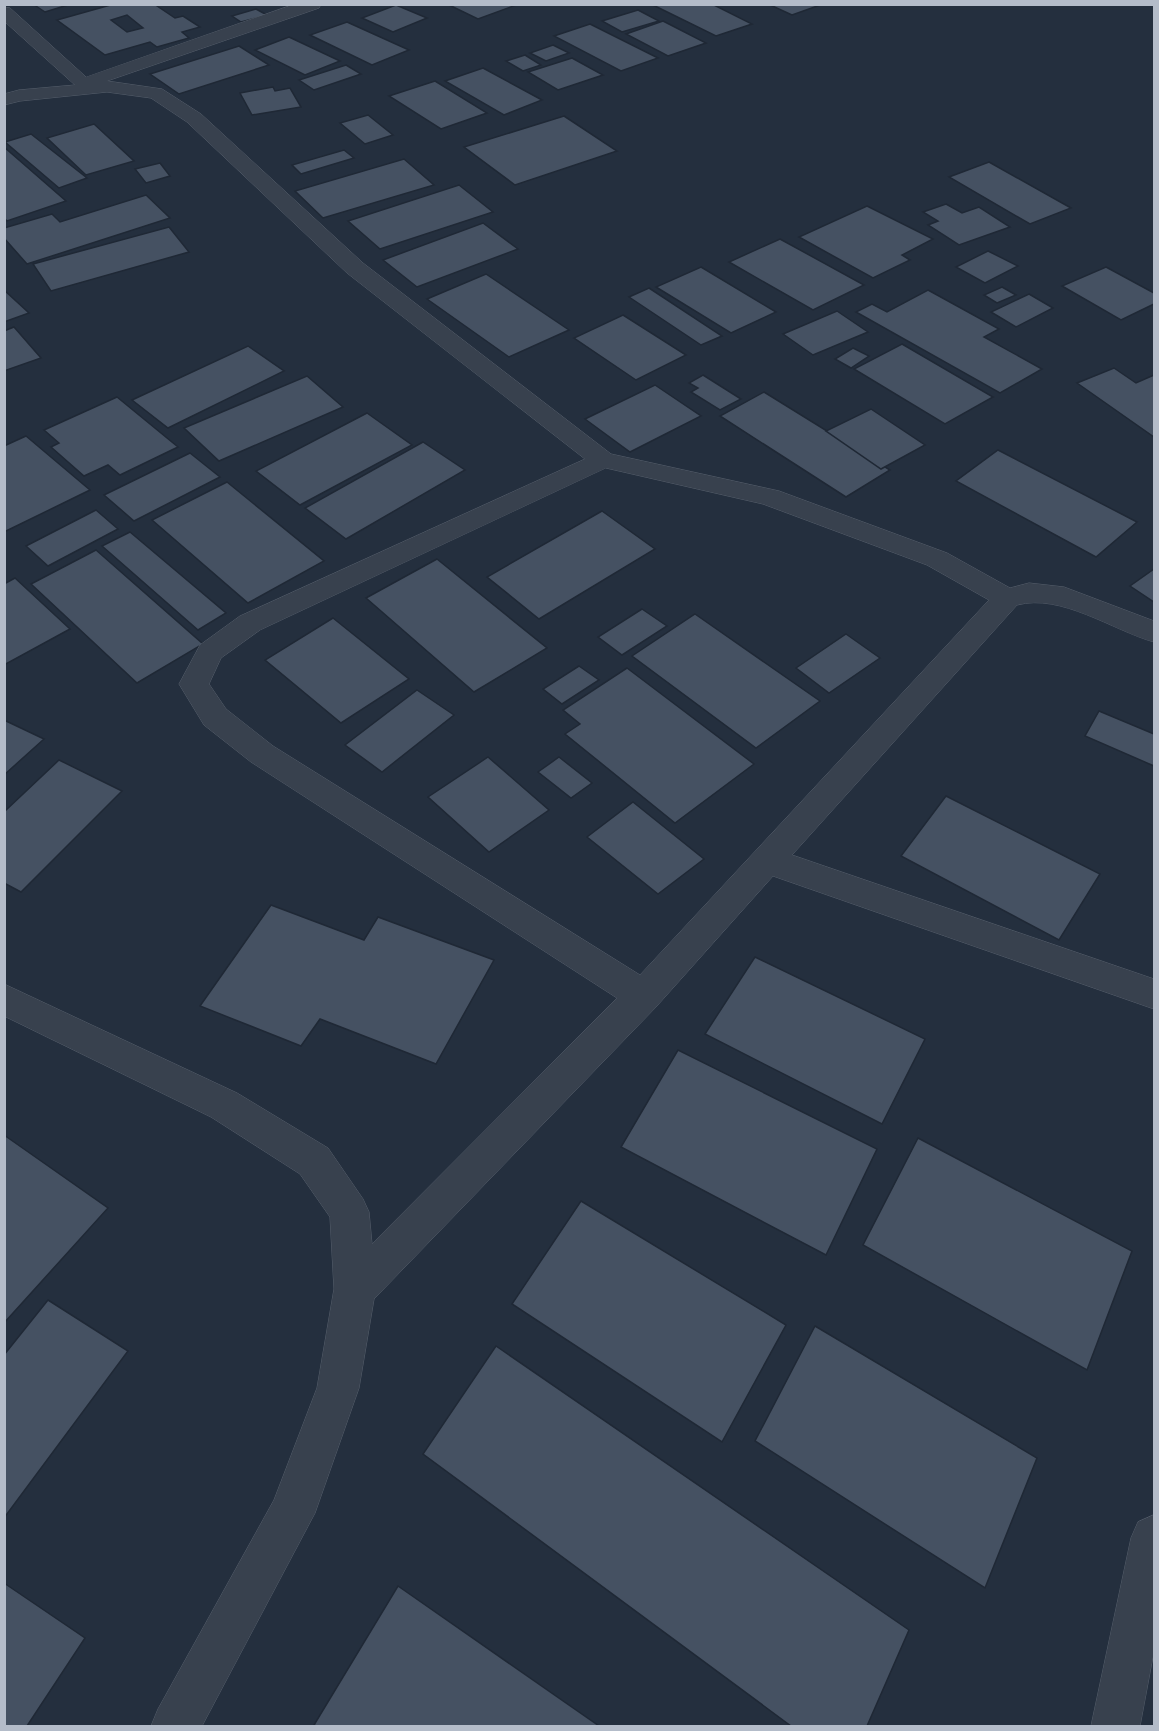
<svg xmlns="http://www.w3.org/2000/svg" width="1159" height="1731" font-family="Quicksand,sans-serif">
	<rect width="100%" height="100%" fill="#242f3e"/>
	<g fill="#455162" stroke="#1f2835" stroke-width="1.5" fill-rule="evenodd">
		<path d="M33 4H71L45 12Z"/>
		<path d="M114 4H154L175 18 183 16 200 27 182 32 189 38 157 47 150 42 105 55 57 20ZM127 15 143 28 127 32 111 20Z"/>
		<path d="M447 4H514L516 5 478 19Z"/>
		<path d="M660 4H712L752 24 716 36 655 6Z"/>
		<path d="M768 4H823L792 15Z"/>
		<path d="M396 5 427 18 393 32 362 18Z"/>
		<path d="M256 9 267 15 241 22 232 16Z"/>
		<path d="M638 10 659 21 622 32 602 21Z"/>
		<path d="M663 21 706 43 668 56 626 34Z"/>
		<path d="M347 22 409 50 372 65 310 35Z"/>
		<path d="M590 24 658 58 621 71 554 36Z"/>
		<path d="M289 37 340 61 305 75 255 50Z"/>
		<path d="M553 45 569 53 546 61 530 53Z"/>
		<path d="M239 46 269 65 179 94 150 74Z"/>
		<path d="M525 55 541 65 523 71 506 61Z"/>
		<path d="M572 58 603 75 558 90 528 72Z"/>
		<path d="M346 65 361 74 314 90 299 80Z"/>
		<path d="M483 68 542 100 504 115 445 81Z"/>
		<path d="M435 81 487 113 441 129 389 96Z"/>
		<path d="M273 87 275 91 290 88 301 107 252 115 240 93Z"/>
		<path d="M368 115 393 135 365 144 340 123Z"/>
		<path d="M564 116 617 151 515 185 464 147Z"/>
		<path d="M94 124 134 161 86 175 47 138Z"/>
		<path d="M31 134 87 178 59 188 5 142Z"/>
		<path d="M4 147 66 201 7 221 4 218Z"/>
		<path d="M344 150 354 158 301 174 292 165Z"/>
		<path d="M404 159 434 185 323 218 295 191Z"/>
		<path d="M989 162 1071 208 1030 224 949 177Z"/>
		<path d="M160 163 170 176 146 183 135 169Z"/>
		<path d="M459 185 493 212 380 249 348 221Z"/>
		<path d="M146 195 170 218 27 264 4 238V228L52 214 60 222Z"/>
		<path d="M946 204 962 213 979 207 1010 227 959 245 928 225 938 221 923 212Z"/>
		<path d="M867 206 933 239 902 255 910 260 873 278 799 237Z"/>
		<path d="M483 223 518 249 417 287 383 260Z"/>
		<path d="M169 227 189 252 51 291 33 264Z"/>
		<path d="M780 239 864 285 813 310 729 262Z"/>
		<path d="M988 251 1018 266 985 283 956 267Z"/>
		<path d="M701 267 776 312 731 333 656 287Z"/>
		<path d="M1106 267 1154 293V304L1121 320 1062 286Z"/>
		<path d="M486 274 569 330 509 357 427 299Z"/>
		<path d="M1002 287 1016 295 997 303 984 295Z"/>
		<path d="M649 288 722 336 701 345 629 297Z"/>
		<path d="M4 290 29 313 4 322Z"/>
		<path d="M928 290 999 329 984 337 1042 369 1000 393 856 312 872 304 887 312Z"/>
		<path d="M1029 294 1053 308 1016 327 991 312Z"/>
		<path d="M837 311 868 332 813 355 783 334Z"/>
		<path d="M623 315 686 355 636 380 574 338Z"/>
		<path d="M14 327 41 358 4 371V331Z"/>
		<path d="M902 344 993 397 945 424 854 369Z"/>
		<path d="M248 346 284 371 168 428 132 400Z"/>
		<path d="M853 348 869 356 851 368 835 359Z"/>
		<path d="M1114 368 1136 383 1154 375V437L1077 383Z"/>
		<path d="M703 375 741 399 720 410 691 392 698 388 689 383Z"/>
		<path d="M307 376 343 407 219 461 184 428Z"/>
		<path d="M655 385 701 416 630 452 585 419Z"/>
		<path d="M764 392 890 470 846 497 720 416Z"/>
		<path d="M117 397 178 447 120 475 108 465 84 476 51 447 59 443 44 430Z"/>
		<path d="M871 409 925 445 881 469 826 431Z"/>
		<path d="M367 413 412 445 300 505 256 471Z"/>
		<path d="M26 436 90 490 4 532V446Z"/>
		<path d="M423 442 465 470 346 539 305 508Z"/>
		<path d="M998 450 1137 522 1096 557 956 481Z"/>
		<path d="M190 453 220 477 134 521 104 495Z"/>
		<path d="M227 482 324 561 248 603 152 520Z"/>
		<path d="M96 510 118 529 48 566 26 546Z"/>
		<path d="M602 511 655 549 539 619 487 577Z"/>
		<path d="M130 532 226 613 198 630 102 546Z"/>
		<path d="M96 550 203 644 137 683 31 584Z"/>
		<path d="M437 559 547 648 474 692 366 598Z"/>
		<path d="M1154 569V602L1130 586Z"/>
		<path d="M15 578 70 629 4 665V584Z"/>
		<path d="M642 609 667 626 622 655 598 637Z"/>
		<path d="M695 614 820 701 756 748 632 656Z"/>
		<path d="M333 618 409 679 341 723 265 660Z"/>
		<path d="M846 634 880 658 829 693 796 668Z"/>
		<path d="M579 666 599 680 562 704 543 689Z"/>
		<path d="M627 668 754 764 675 823 565 734 580 724 563 710Z"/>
		<path d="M417 690 454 715 382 772 345 745Z"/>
		<path d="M1099 711 1154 734V766L1085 736Z"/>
		<path d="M4 720 44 739 4 775Z"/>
		<path d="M488 757 549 810 489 852 428 797Z"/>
		<path d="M559 757 592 783 571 798 538 772Z"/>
		<path d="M59 760 122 791 21 892 4 883V812Z"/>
		<path d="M946 796 1100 874 1059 940 901 856Z"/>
		<path d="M633 802 704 859 658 894 587 837Z"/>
		<path d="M271 905 364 940 378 917 494 960 436 1064 320 1019 301 1046 200 1006Z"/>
		<path d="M755 957 925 1039 882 1124 705 1034Z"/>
		<path d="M678 1050 877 1149 826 1255 621 1147Z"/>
		<path d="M4 1135 108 1208 4 1323Z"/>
		<path d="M918 1138 1132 1251 1087 1370 863 1245Z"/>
		<path d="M581 1201 786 1325 722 1442 512 1304Z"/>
		<path d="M48 1300 128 1351 4 1518V1355Z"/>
		<path d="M815 1326 1037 1458 985 1588 755 1441Z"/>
		<path d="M496 1346 909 1630 867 1726H791L423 1454Z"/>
		<path d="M4 1583 85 1638 27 1726H4Z"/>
		<path d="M398 1586 599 1726H316L314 1725Z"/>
	</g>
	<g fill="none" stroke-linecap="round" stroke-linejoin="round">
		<g stroke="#565f6c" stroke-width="1">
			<g id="minor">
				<path d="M295 4H321L319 8 107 81 162 89 201 114 363 263 611 454 779 491 947 553 1010 588 1029 583 1064 587 1154 621V642C1112 630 1061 593 1017 605L792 855 1154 979V1009L773 876 656 1007 374 1299 359 1388 315 1513 202 1726H151L158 1709 274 1500 317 1388 334 1289 330 1217 300 1174 211 1117 4 1016V984L237 1093 328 1148 363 1199 369 1212 372 1244 617 998 251 762 204 725 179 684 200 645 240 616 585 459 347 273 187 122 151 98 107 92 20 101 4 105V94L19 90 75 85 4 21V7L10 8 86 77ZM606 468 763 504 927 565 989 600 640 975 273 746 226 709 209 684 221 658 260 630Z"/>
				<path d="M1154 1515V1651L1140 1726H1091L1131 1538 1138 1522Z"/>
			</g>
		</g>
		<use href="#minor" fill="#38414e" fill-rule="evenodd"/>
	</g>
	<rect width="1159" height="1731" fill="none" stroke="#b4bcc9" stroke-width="12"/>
</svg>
